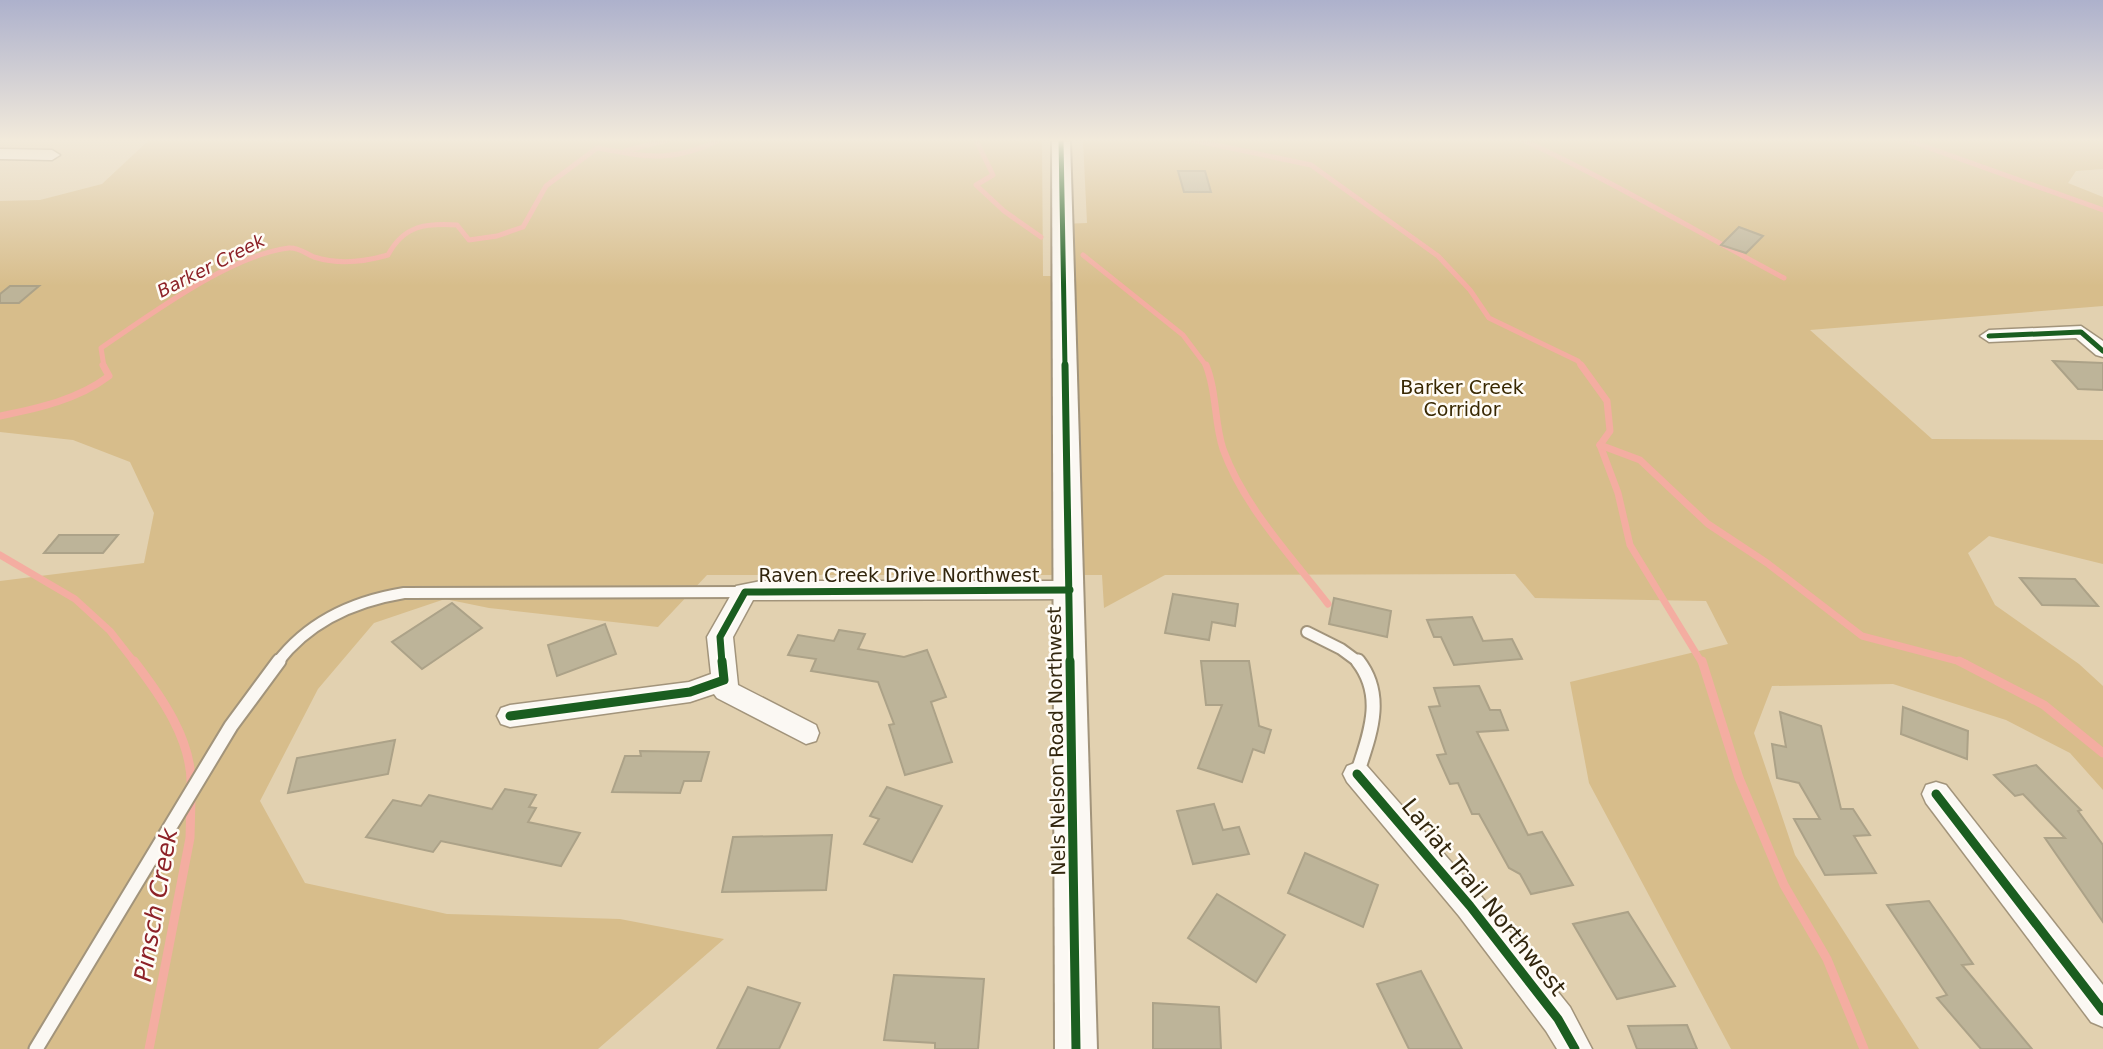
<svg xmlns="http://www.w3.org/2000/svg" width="2103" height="1049" font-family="'DejaVu Sans',sans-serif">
	<rect width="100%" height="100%" fill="#e2d1b0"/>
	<path fill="#d7bd8b" d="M149 140H267L283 143 285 140H1042L1043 276H1063L1061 224 1087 223 1083 140H2103V169L2076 171 2068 183 2103 197V306L1810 330 1932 439 2103 440V564L1989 536 1968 553 1995 605 2079 664 2103 686V790L2070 753 2006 720 1893 684 1772 686 1754 733 1795 855 1919 1049H1731L1589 783 1570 682 1728 644 1706 601 1535 598 1515 574 1165 575 1104 608 1102 575H707L658 627 489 608 445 599 374 623 318 689 260 801 305 883 447 914 620 919 724 939 598 1049H0V581L144 563 154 513 130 462 73 440 0 432V201L40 200 102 184Z"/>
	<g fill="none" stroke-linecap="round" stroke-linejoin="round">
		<g stroke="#f4ada1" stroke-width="5">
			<path d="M976 140 993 175 976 185 1004 211 1041 237"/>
			<path d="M1192 140 1311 165 1438 256 1470 290 1489 318 1578 361 1582 367"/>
			<path d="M1523 140C1612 181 1697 232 1784 278"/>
			<path d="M1907 140 2103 210"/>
			<path d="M625 151 667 140"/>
			<path d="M1083 255 1183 335 1207 367"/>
			<path d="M104 367 101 348C150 315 230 255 289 248 299 247 306 254 314 257 339 265 364 262 388 255 404 225 426 223 457 225L469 240 497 236 523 227 546 186 597 148C646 157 673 163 719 140"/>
		</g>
		<g stroke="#f4ada1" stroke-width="7">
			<path d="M1206 365C1217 392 1214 422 1223 449 1244 507 1291 556 1328 604"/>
			<path d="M1581 365 1607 401 1610 431 1600 445"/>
			<path d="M0 416C39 408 77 400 109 376L103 365"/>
			<path d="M1600 445 1618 493 1630 545 1702 663"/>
			<path d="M1600 445 1640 460 1708 524 1767 563 1862 636 1965 663"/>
			<path d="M0 555 75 599 110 631 135 663"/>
		</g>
		<g stroke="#f4ada1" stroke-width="9">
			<path d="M134 661C161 696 193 741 191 787"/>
			<path d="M1702 661 1739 778 1784 885 1827 959 1864 1049"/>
			<path d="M1959 661 2044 705 2103 753"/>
			<path d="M149 1049 190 838 191 798"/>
		</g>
	</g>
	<g fill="#bdb499" stroke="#aca288" stroke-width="2">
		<path d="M1178 171H1205L1211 192H1184Z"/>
		<path d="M1739 227 1763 236 1746 253 1721 245Z"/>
		<path d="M10 286H39L19 303H0V294Z"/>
		<path d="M2053 361 2103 363V390L2078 389Z"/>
		<path d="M59 535H118L103 553H44Z"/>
		<path d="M2020 578 2075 579 2098 606 2042 605Z"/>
		<path d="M1173 594 1238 604 1235 626 1212 622 1209 640 1165 633Z"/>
		<path d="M1334 598 1391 611 1387 637 1329 624Z"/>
		<path d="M452 603 482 628 422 669 392 642Z"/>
		<path d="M1472 617 1483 641 1512 639 1522 659 1454 665 1441 637H1434L1427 620Z"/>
		<path d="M605 624 616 654 557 676 548 645Z"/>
		<path d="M839 630 865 634 858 649 904 657 927 650 946 697 931 702 952 762 905 775 889 725 894 724 878 682 811 671 816 659 788 655 798 635 834 641Z"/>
		<path d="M1201 661H1249L1259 726 1271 730 1264 753 1253 749 1242 782 1198 768 1222 705H1206Z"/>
		<path d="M1479 686 1490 710H1500L1508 730 1477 732 1528 835 1542 832 1573 885 1531 894 1520 874 1509 868 1479 814H1472L1458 783 1450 784 1437 755 1446 754 1429 707 1440 706 1434 688Z"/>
		<path d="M1903 707 1968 731 1967 759 1901 734Z"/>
		<path d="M1780 712 1821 726 1841 809H1853L1870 835 1854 836 1876 873 1825 875 1794 819H1820L1799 783 1777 778 1772 744 1786 747Z"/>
		<path d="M395 740 388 774 288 793 297 758Z"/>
		<path d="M640 751 709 752 701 781H684L680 793 612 792 625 756H641Z"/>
		<path d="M2036 765 2081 810 2078 811 2103 845V922L2045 838H2065L2023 794 2015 796 1994 775Z"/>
		<path d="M887 787 942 806 912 862 864 844 879 819 870 816Z"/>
		<path d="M505 789 536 795 529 807 536 808 528 822 580 833 561 866 441 841 433 852 366 837 393 800 421 806 429 795 492 809Z"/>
		<path d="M1214 804 1223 830 1239 827 1249 854 1193 864 1177 811Z"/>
		<path d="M832 835 826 890 722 892 733 837Z"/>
		<path d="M1305 853 1378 885 1363 927 1288 893Z"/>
		<path d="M1217 894 1285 935 1256 982 1188 938Z"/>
		<path d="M1929 901 1973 964 1962 965 2032 1049H1981L1937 998 1947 995 1887 905Z"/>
		<path d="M1628 912 1675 986 1617 999 1573 924Z"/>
		<path d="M1421 971 1462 1049H1409L1377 984Z"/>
		<path d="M894 975 984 979 978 1049H935V1043L884 1040Z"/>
		<path d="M748 987 800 1003 779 1049H717Z"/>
		<path d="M1153 1003 1219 1007 1221 1049H1153Z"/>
		<path d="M1687 1025 1697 1049H1637L1628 1026Z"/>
	</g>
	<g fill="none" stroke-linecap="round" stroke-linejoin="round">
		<g stroke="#a2947b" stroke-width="14">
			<g id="service-far1">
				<path d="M1307 632 1341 649 1360 663"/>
				<path d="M277 663C308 622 355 601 404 593L745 592"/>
			</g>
		</g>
		<g stroke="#a2947b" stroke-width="17">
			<g id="service">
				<path d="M1357 774C1369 736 1386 697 1358 661"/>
				<path d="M36 1049 231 726 279 661"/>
			</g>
		</g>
		<g stroke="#a2947b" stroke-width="3">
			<g id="minor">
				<path d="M0 149 52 150 60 155 52 160 0 159Z"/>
				<path d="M2081 326 2103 341V357L2096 355 2076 338 1989 342 1980 336 1989 330Z"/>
				<path d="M761 581H1070L1079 584 1082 590 1079 596 1070 599 753 600 733 637 738 685 816 725 819 733 816 741 806 744 717 698 714 694 690 702 510 727 501 724 497 716 501 708 510 705 689 682 711 674 707 637 736 586Z"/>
				<path d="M1357 762 1367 766 1481 896 1570 1007 1592 1049H1557L1546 1031 1459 916 1347 782 1343 774 1347 766Z"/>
				<path d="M1936 782 1946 785 2103 985V1027L2091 1022 1926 803 1922 794 1926 785Z"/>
			</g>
		</g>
		<g stroke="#a2947b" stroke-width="4">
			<path id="tertiary" d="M1052 140H1070L1097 1049H1055Z"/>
		</g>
		<use href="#service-far1" stroke="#fbf8f3" stroke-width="10"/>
		<use href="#service" stroke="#fbf8f3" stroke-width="13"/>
		<use href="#minor" fill="#fbf8f3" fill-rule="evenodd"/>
		<use href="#tertiary" fill="#fbf8f3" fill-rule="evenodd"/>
		<g stroke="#fffcf6" stroke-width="9">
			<g id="cycleway-far2">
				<path d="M1061 140 1065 367"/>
				<path d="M1989 336 2081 332 2103 351"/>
			</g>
		</g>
		<g stroke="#fffcf6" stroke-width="11">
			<g id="cycleway-far1">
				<path d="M1065 365 1070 663"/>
				<path d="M722 663 720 637 745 592 1070 590"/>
			</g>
		</g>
		<g stroke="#fffcf6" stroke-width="13">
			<g id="cycleway">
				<path d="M1070 661 1076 1049"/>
				<path d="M510 716 690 692 724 680 722 661"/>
				<path d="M1357 774 1470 906 1558 1019 1575 1049"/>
				<path d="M1936 794 2103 1011"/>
			</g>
		</g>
		<use href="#cycleway-far2" stroke="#1b5e20" stroke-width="5"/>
		<use href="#cycleway-far1" stroke="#1b5e20" stroke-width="7"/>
		<use href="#cycleway" stroke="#1b5e20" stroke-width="9"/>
	</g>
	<linearGradient id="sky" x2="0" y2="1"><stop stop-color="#adb1cc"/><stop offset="0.49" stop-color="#f2eadb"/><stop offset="1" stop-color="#f2eadb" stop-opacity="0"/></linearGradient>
	<rect width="2103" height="286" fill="url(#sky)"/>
	<g text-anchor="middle" stroke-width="5" stroke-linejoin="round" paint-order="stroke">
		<g font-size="18" font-style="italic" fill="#8d2127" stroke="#fffcf6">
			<text transform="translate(211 266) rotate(-27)" y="6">Barker Creek</text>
		</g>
		<g font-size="19" fill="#392802" stroke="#fffcf6">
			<text x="1462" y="394">Barker Creek<tspan x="1462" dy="22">Corridor</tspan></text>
		</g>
		<g font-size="19" fill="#32260e" stroke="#fffcf6">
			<text x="899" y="582">Raven Creek Drive Northwest</text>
			<text transform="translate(1056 741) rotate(-91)" y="7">Nels Nelson Road Northwest</text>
		</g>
		<g font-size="23" fill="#32260e" stroke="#fffcf6">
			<text transform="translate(1484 897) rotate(51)" y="8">Lariat Trail Northwest</text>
		</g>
		<g font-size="24" font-style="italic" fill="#8d2127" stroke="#fffcf6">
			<text transform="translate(156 905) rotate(-80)" y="8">Pinsch Creek</text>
		</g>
	</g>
</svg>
